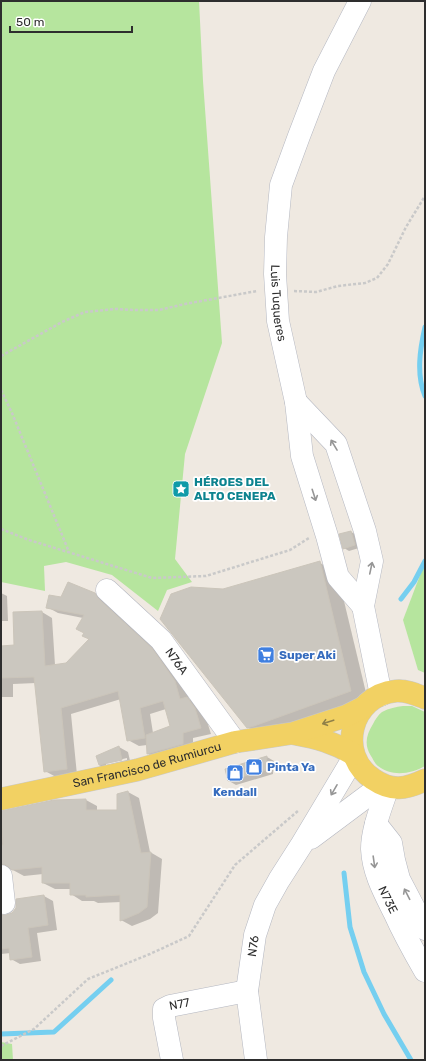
<svg xmlns="http://www.w3.org/2000/svg" width="426" height="1061" font-family="Rubik,sans-serif">
	<rect width="100%" height="100%" fill="#efe9e1"/>
	<g fill="#b6e59e">
		<path d="M1 1H199L203 81 222 343 185 454 175 559 192 582 167 590 158 611 112 575 66 562 44 566 45 591 1 582Z"/>
		<path d="M425 562V673L418 670 403 620Z"/>
		<path d="M403 706H412L425 712V766C411 774 392 777 378 766 375 764 373 759 371 756 364 745 366 735 373 724 375 720 378 715 382 712 389 708 396 707 403 706Z"/>
		<path d="M1 1042 12 1044 13 1060H1Z"/>
	</g>
	<g fill="#0003" fill-rule="evenodd">
		<path d="M351 532 355 534 359 548 349 551 344 548Z"/>
		<path d="M320 563 337 572 368 701 264 737 247 727 223 590Z"/>
		<path d="M1 593 7 596 8 621H1Z"/>
		<path d="M95 594 105 600 162 655 186 688 189 699 198 704 205 715 211 734 193 738V750L158 759 148 754 147 745 139 746 128 740 121 699 71 714 77 775 56 777 45 771 36 683 13 684V697H1V647L15 646 42 612 52 618 55 665 67 664 90 639 85 633 83 618 58 613 47 607 62 598ZM166 709 172 726 153 733 150 714Z"/>
		<path d="M119 747 128 752 131 765 108 770 99 765ZM127 758V760L106 765V763Z"/>
		<path d="M267 757 274 761 273 774 236 785 229 781Z"/>
		<path d="M128 792 139 798 150 852 162 859 158 913 150 919 132 926 121 920V902L98 903 94 901H82L71 894V889H55L43 883V874L24 876 11 869 4 872 1 878V812L86 800 97 806V811H119Z"/>
		<path d="M44 896 53 901 57 930 37 933 41 961 20 964 11 959V953L1 954V913L3 916H6Z"/>
	</g>
	<g fill="none" stroke-linecap="round" stroke-linejoin="round">
		<g stroke="#75cff0" stroke-width="5">
			<path d="M425 327C420 349 416 374 425 396"/>
			<path d="M401 599 414 582 425 561"/>
			<path d="M344 873 350 927 364 972 384 1014 411 1060"/>
			<path d="M1 1034 54 1032 111 980"/>
		</g>
	</g>
	<g fill="#cbc7bf" stroke="#cbc5ba">
		<path d="M351 531 355 545 343 549 339 534Z"/>
		<path d="M320 561 351 691 254 726 247 728 160 619 171 594 191 587 223 589Z"/>
		<path d="M68 582 95 593 99 599 152 648 175 681 180 699 187 697 195 708 201 728 183 733V744L147 754 146 735 170 726 163 701 140 708 145 738 127 741 118 691 61 708 67 769 44 772 34 677 1 678V646L14 645 13 612 42 611 45 666 66 663 89 639 82 636 84 633 76 629 84 615 46 608 49 595 61 597Z"/>
		<path d="M119 746 122 760 99 765 96 756Z"/>
		<path d="M267 756 266 770 228 781 225 769Z"/>
		<path d="M128 791 141 853 151 852 147 907 139 913 120 921V895L86 897V895H70V883H42V867L12 870 6 865 1 864V845H3L1 811 54 800 86 799V810H117V794Z"/>
		<path d="M44 895 48 925 28 928 32 957 10 960 9 948 1 949V915H6L12 913 16 908V899Z"/>
	</g>
	<g fill="none" stroke-linecap="round" stroke-linejoin="round">
		<g stroke="#b4b7c1" stroke-width="23">
			<g id="minor">
				<path id="s1" d="M360 1 324 71 299 136 281 185 276 237 275 274 278 321 296 402 302 456 327 536 338 577 363 606"/>
				<path d="M296 402 336 444 365 531 372 561 363 606 381 695"/>
				<path id="s2" d="M107 590 161 640 235 742"/>
				<path id="s3" d="M388 787C382 805 372 829 372 849 373 872 384 892 394 912 403 932 414 952 425 971"/>
				<path d="M376 824 391 843 394 860 399 879 425 929"/>
				<path d="M311 838 382 785"/>
				<path d="M1 876 4 903"/>
				<path id="s4" d="M172 1060 164 1018V1009L170 1006 247 991"/>
				<path id="s5" d="M256 1060 247 991 255 935 265 905 279 880 302 844 354 757"/>
			</g>
		</g>
		<g stroke="#c9c9c9" stroke-width="23">
			<g id="major">
				<path d="M425 698C415 694 406 690 396 691 350 695 336 755 373 779 392 792 406 789 425 780"/>
				<path d="M295 734C317 738 333 742 353 754"/>
				<path id="s6" d="M1 799 137 770 235 742 294 733 346 716 362 708"/>
			</g>
		</g>
		<g stroke="#c9c9c9" stroke-width="2.5" stroke-dasharray="3 2" stroke-linecap="butt">
			<path d="M294 291 316 292 338 286 365 283 377 278 388 264 406 227 425 196"/>
			<path d="M1 356 62 322 85 312 116 309 133 310H159L185 304 257 291"/>
			<path d="M1 390 12 413 69 552"/>
			<path d="M1 529 29 540 152 578 206 576 290 550 309 538"/>
			<path d="M1 1046 34 1029 88 979 150 954 189 936 235 865 299 810"/>
		</g>
		<use href="#minor" stroke="#fff" stroke-width="22"/>
		<use href="#major" stroke="#f2d163" stroke-width="22"/>
	</g>
	<defs><path id="oneway-shaft" d="M-6 0H5M1.5-3L5.5 0L1.5 3" fill="none" stroke-width="1.6" stroke-linecap="round" stroke-linejoin="round"/></defs>
	<g stroke="#969696">
		<use href="#oneway-shaft" transform="translate(334 445) rotate(-121)"/>
		<use href="#oneway-shaft" transform="translate(314 495) rotate(72)"/>
		<use href="#oneway-shaft" transform="translate(371 568) rotate(-78)"/>
		<use href="#oneway-shaft" transform="translate(334 790) rotate(120)"/>
		<use href="#oneway-shaft" transform="translate(374 862) rotate(82)"/>
		<use href="#oneway-shaft" transform="translate(407 894) rotate(-117)"/>
	</g>
	<use stroke="#908048" href="#oneway-shaft" transform="translate(328 722) rotate(162)"/>
	<defs>
		<g id="sight-square" transform="scale(0.9)"><rect x="-9" y="-9" width="18" height="18" rx="4" fill="#0f9aa8" stroke="#fff"/><path d="M0-6L1.8-2.2L6-1.7L2.9 1.2L3.7 5.4L0 3.3L-3.7 5.4L-2.9 1.2L-6-1.7L-1.8-2.2Z" fill="#fff"/></g>
		<g id="supermarket-square" transform="scale(0.9)"><rect x="-9" y="-9" width="18" height="18" rx="4" fill="#3f7fe0" stroke="#fff"/><path d="M-6-5.5h2.5l.6 2H6L4.5 2H-2.5L-4.4-4H-6ZM-1.5 3.2a1.3 1.3 0 1 0 .1 0ZM3 3.2a1.3 1.3 0 1 0 .1 0Z" fill="#fff"/></g>
		<g id="shop-square" transform="scale(0.9)"><rect x="-9" y="-9" width="18" height="18" rx="4" fill="#3f7fe0" stroke="#fff"/><path d="M-5-2.5h2.3a2.7 3.5 0 0 1 5.4 0H5L5.5 6h-11ZM-1.5-2.5h3a1.5 2.3 0 0 0-3 0Z" fill="#fff"/></g>
	</defs>
	<g fill-rule="evenodd">
		<use href="#sight-square" x="181" y="489"/>
		<use href="#supermarket-square" x="266" y="655"/>
		<use href="#shop-square" x="254" y="767"/>
		<use href="#shop-square" x="235" y="773"/>
	</g>
	<g text-anchor="middle" stroke-width="3.5" stroke-linejoin="round" paint-order="stroke">
		<g font-size="12" fill="#2e2e2e" stroke="#fff">
			<text dy="4" stroke="none"><textPath href="#s1" startOffset="319">Luis Tuqueres</textPath></text>
			<text dy="4" stroke="none"><textPath href="#s2" startOffset="100">N76A</textPath></text>
			<text dy="4" stroke="none"><textPath href="#s6" startOffset="150">San Francisco de Rumiurcu</textPath></text>
			<text dy="4" stroke="none"><textPath href="#s3" startOffset="118">N73E</textPath></text>
			<text dy="4" stroke="none"><textPath href="#s5" startOffset="115">N76</textPath></text>
			<text dy="4" stroke="none"><textPath href="#s4" startOffset="68">N77</textPath></text>
		</g>
		<g font-size="12" font-weight="bold" fill="#0d838f" stroke="#fff" text-anchor="start">
			<text x="194" y="486">HÉROES DEL<tspan x="194" dy="14">ALTO CENEPA</tspan></text>
		</g>
		<g font-size="12" font-weight="bold" fill="#366cbe" stroke="#fff" text-anchor="start">
			<text x="279" y="659">Super Aki</text>
			<text x="267" y="771">Pinta Ya</text>
			<text x="235" y="796" text-anchor="middle">Kendall</text>
		</g>
	</g>
	<rect width="426" height="1061" fill="none" stroke="#2e2e2e" stroke-width="4"/>
	<path d="M10 26v6h122v-6" fill="none" stroke="#2e2e2e" stroke-width="2"/>
	<text x="16" y="26" font-size="12" fill="#2e2e2e" stroke="#ffffff" stroke-width="3" paint-order="stroke">50 m</text>
</svg>
